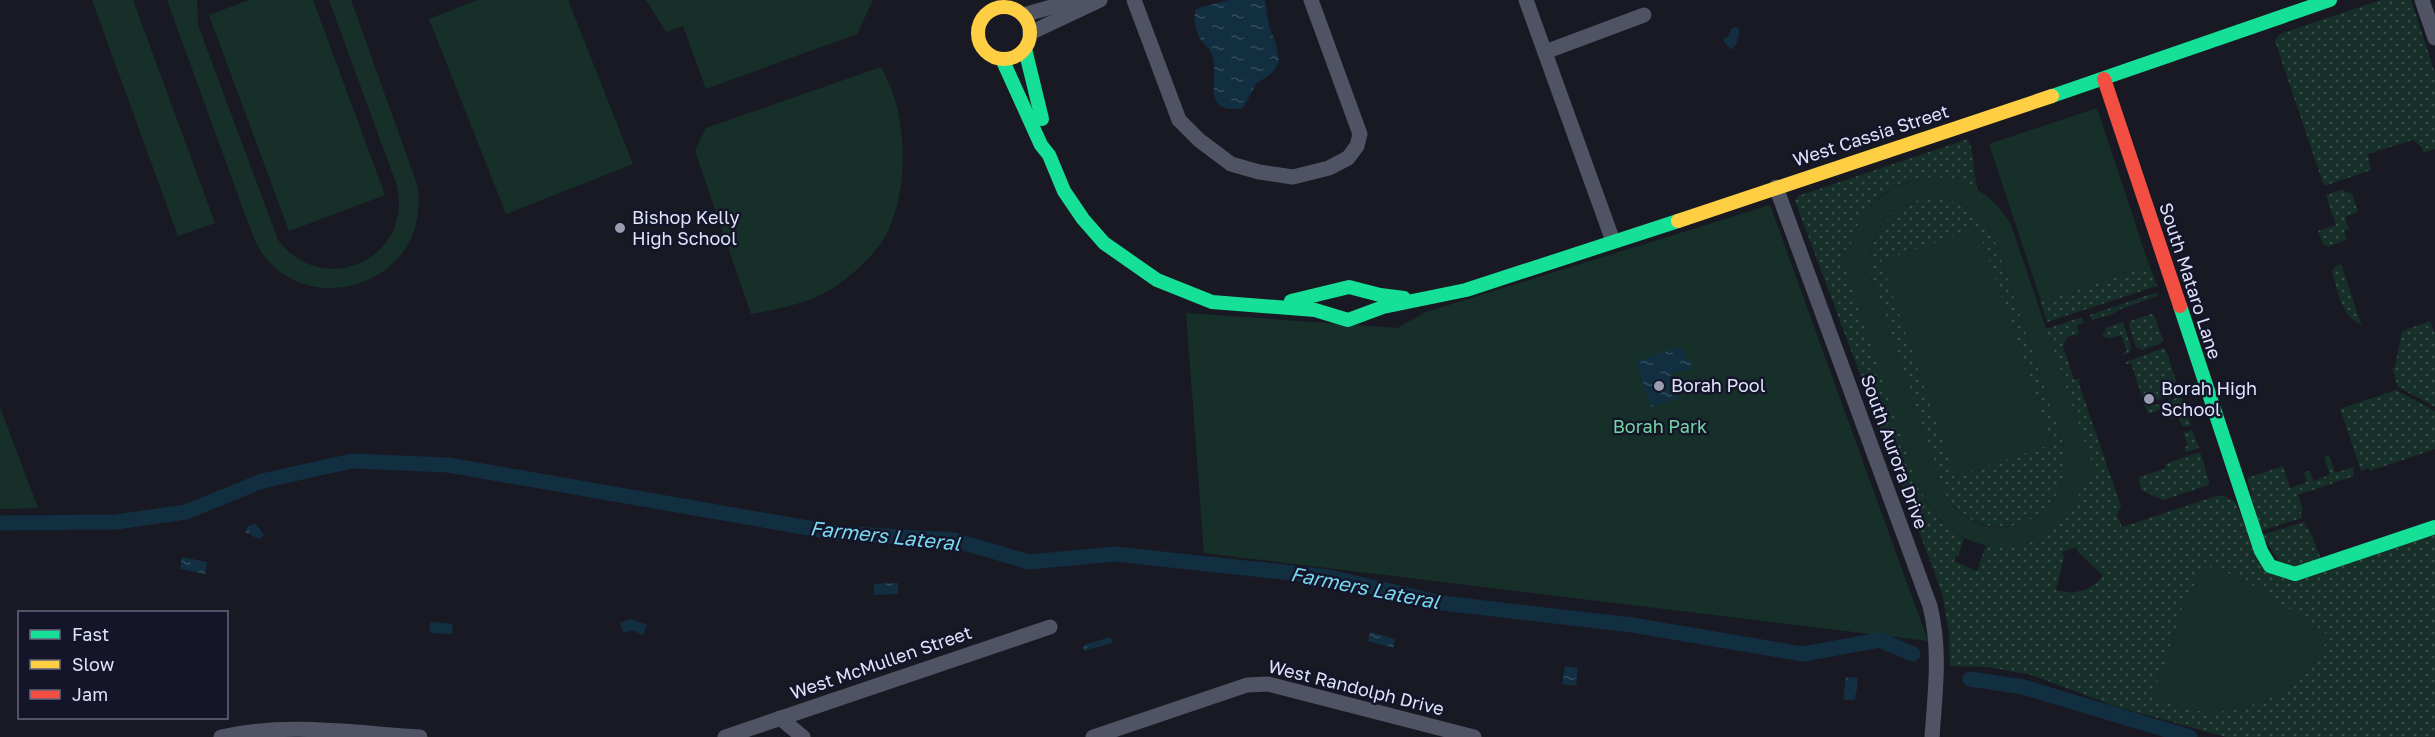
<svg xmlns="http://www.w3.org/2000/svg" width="2435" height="737" font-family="'Golos Text',sans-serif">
	<defs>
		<pattern id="grass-dots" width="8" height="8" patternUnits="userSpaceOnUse" patternTransform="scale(1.5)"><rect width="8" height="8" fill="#172f29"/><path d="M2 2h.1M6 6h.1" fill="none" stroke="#384d49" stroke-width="1.8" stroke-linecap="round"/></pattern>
		<pattern id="water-ripples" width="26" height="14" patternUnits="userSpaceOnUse" patternTransform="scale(1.5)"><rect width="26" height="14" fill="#122f42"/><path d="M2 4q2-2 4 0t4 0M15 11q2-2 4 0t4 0" fill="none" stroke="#344d5e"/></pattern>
	</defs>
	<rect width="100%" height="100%" fill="#191924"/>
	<g fill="url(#grass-dots)" fill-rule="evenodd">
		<path d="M2381 0H2411L2435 73V149L2423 153 2422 147 2413 140 2368 154 2371 170 2324 186 2275 41 2280 34Z"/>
		<path d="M1968 139 1971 147 1977 189C1922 162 1863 187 1850 249L1841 251 1925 501 1941 522 1964 539 1958 556H1956L1954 561 1977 571 1986 546H2013L2082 489 2085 478 2095 475 2046 329 2082 317 2084 323 2077 325 2079 334 2067 337 2063 346 2074 379H2083L2078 381 2121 506 2117 515 2122 527 2216 496H2224L2235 502 2266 571 2435 535V737H2226L2114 706 2032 675 1988 667 1950 666 1949 633 1942 593 1795 201 1798 196ZM2076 547 2078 552 2103 576C2090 591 2075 596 2056 590L2064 557 2062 552Z"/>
		<path d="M2344 189 2345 192 2352 193 2358 212 2345 217 2349 229 2344 231 2347 239 2329 247 2323 244 2318 231 2336 225 2326 195Z"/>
		<path d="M1933 197C1959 200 1978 210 1992 232L2063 442C2081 518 1988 560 1944 494L1870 274C1866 232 1893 202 1933 197Z"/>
		<path d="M2341 264 2360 321 2362 325C2341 317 2338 291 2332 272L2335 266Z"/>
		<path d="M2149 265 2157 286 2047 322 2040 301Z"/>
		<path d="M2154 293 2158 294 2157 296 2118 310 2114 314 2092 320 2090 315Z"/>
		<path d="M2151 314 2154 315 2163 340 2161 343 2142 350 2136 347 2129 326 2130 321Z"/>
		<path d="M2430 321 2435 334V407L2398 387 2392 368 2395 367 2402 331Z"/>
		<path d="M2123 322 2131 347 2129 353 2123 355V353L2127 351 2121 335 2109 339 2108 337 2104 338 2102 334 2105 333V328Z"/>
		<path d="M2163 348 2166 350 2179 389 2177 393 2157 400 2150 396 2142 397 2131 363 2126 364V362Z"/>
		<path d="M2396 390 2435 411V449L2370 471 2369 468 2361 471 2340 409Z"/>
		<path d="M2179 397 2182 399 2191 425 2184 427 2181 425 2178 417 2172 419 2167 407 2148 414 2144 402 2148 401 2156 405Z"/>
		<path d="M2192 430 2199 448 2186 452 2184 447 2188 446 2183 433Z"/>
		<path d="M2200 452 2209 481V485L2163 500 2141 490 2139 477 2166 468 2165 464Z"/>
		<path d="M2329 455 2335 473 2353 467 2354 476 2298 495 2303 510 2301 512 2302 518 2261 531 2247 478 2283 466 2290 488 2307 482 2304 472 2310 471 2313 481 2330 475 2324 457Z"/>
		<path d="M2304 522 2306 527H2308L2321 559 2297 567 2281 564 2262 535Z"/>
	</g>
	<g fill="#172f29" fill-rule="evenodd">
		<path d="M92 0H133L215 223 178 236Z"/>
		<path d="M167 0H197L198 25 278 240C325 301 416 257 396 183L329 0H351L418 187C419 204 419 220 412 236 387 294 304 307 265 257 258 248 254 238 250 228Z"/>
		<path d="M249 0H313L385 195 289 231 209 15Z"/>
		<path d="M477 0H568L633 164 506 214 429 19Z"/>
		<path d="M646 0H873L857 34 706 89 683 26 666 32Z"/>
		<path d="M881 67C886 77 892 89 895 100 907 143 906 195 886 235 877 253 847 280 830 290 806 304 778 309 751 314L695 151 706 128Z"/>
		<path d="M2097 108 2149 265 2041 301 1989 144Z"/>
		<path d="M1936 177C1969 180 1995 196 2011 225L2096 475 2085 478C2061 564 1955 571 1920 489L1840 251 1850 249C1859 205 1893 179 1936 177ZM1933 197C1959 200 1978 210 1992 232L2063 442C2081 518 1985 561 1944 494L1870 274C1866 232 1892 202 1933 197Z"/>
		<path d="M1770 205 1928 641 1204 553 1186 313 1397 328 1426 312Z"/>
		<path d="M1978 228 2052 444 1955 477 1881 261Z"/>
		<path d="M0 407 38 508 0 509Z"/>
		<path d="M2214 566 2261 590 2330 636C2323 646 2318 659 2310 667 2282 699 2235 718 2193 710 2178 707 2164 701 2149 696L2166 663 2181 610 2202 571Z"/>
	</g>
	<g fill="url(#water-ripples)">
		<path d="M1229 0H1265L1269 26 1276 44 1279 62 1273 72 1256 84 1243 108C1197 116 1222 74 1211 52 1210 49 1207 47 1205 45 1195 34 1194 24 1195 10L1201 7Z"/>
		<path d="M1736 27 1739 29V35L1736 40 1738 43 1731 49 1724 42V39L1728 37 1731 29Z"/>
		<path d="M1681 346 1686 359 1690 361 1693 369 1670 373 1679 398 1651 407 1636 362Z"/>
		<path d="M256 524 264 535 259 539 245 532 248 526Z"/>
		<path d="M182 557 207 562 205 574 180 569Z"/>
		<path d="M898 583V594L874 595V584Z"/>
		<path d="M631 619 647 625 643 635 632 630 624 633 620 623Z"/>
		<path d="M431 622 452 624V634L431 633 429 630Z"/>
		<path d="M1370 632 1395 639 1393 648 1368 641Z"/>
		<path d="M1111 637 1112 643 1084 651 1083 645Z"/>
		<path d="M1565 666 1578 668 1576 686 1562 684Z"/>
		<path d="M1846 677 1858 678 1855 700 1843 699Z"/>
	</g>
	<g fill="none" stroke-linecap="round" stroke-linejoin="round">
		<g stroke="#122f42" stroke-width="15">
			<path d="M0 523 116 522 186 512 262 481 352 461 448 465 837 533 954 540 1029 562 1115 554 1329 577 1442 603 1632 625 1803 654 1880 640 1913 654"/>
			<path d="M1970 679 2023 687 2190 737"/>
		</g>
		<g stroke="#4f5364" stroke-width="15">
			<path d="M1134 0 1179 120 1199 140 1231 164 1259 172 1293 177 1329 168 1348 158 1357 146 1360 134 1311 0"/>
			<path d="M1526 0 1613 241"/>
			<path d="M2422 0 2435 38"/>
			<path d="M1023 15 1076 0"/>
			<path d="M1030 33 1100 0"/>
			<path d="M1545 52 1644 15"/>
			<path d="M1776 187 1930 606C1941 650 1935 693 1932 737"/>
			<path d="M780 718 803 737"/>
			<path d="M221 737C285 722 354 733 420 737"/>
			<path d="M725 737 1050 627"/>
			<path d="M1093 737 1247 685 1268 684 1474 737"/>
		</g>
		<g stroke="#16e098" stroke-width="14">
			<path d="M1025 49 1042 119"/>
			<path d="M1002 59 1041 145 1049 155 1064 191 1083 219 1104 243 1157 280 1212 302 1315 310 1348 320 1383 307 1466 290 1678 221"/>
			<path d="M2052 96 2330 0"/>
			<path d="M1291 301 1349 287 1380 295 1404 298"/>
			<path d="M2180 306 2261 551 2270 566 2295 574 2435 527"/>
		</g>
		<g stroke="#ffcf43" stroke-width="14">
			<circle cx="1004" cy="33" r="26"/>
			<path d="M1678 221 2052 96"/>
		</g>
		<path stroke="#f24e42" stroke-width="14" d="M2104 79 2180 306"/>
	</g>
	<g fill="#9a9cb0" stroke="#141529" stroke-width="2">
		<circle cx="620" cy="228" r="6"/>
		<circle cx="1659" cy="386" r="6"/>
		<circle cx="2149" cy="399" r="6"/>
	</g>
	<g text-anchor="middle" stroke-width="5" stroke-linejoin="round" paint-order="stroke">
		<g font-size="18" fill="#dfe3fc" stroke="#141529">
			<text transform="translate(1871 136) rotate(-18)" y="6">West Cassia Street</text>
			<text transform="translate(2190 281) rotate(72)" y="6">South Mataro Lane</text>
			<text transform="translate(1894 452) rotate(70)" y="6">South Aurora Drive</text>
			<text transform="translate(881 663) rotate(-19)" y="6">West McMullen Street</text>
			<text transform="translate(1356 688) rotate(14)" y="6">West Randolph Drive</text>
		</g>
		<g font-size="18" fill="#dfe3fc" stroke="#141529" text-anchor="start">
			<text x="632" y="224">Bishop Kelly<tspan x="632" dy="21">High School</tspan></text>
			<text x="1671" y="392">Borah Pool</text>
			<text x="2161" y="395">Borah High<tspan x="2161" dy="21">School</tspan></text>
		</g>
		<g font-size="18" fill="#71d6a2" stroke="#141529">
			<text x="1660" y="433">Borah Park</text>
		</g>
		<g font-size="20" font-style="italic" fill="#78d8f1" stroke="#141529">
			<text transform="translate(885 536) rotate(6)" y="7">Farmers Lateral</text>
			<text transform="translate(1365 588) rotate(11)" y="7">Farmers Lateral</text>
		</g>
	</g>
	<rect x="18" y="611" width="210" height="108" fill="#141529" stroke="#65677d" stroke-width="1.5"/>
	<rect x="30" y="630" width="30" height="9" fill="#16e098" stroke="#65677d" stroke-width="1.5"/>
	<text x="72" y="641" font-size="18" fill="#dfe3fc">Fast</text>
	<rect x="30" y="660" width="30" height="9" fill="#ffcf43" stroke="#65677d" stroke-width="1.5"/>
	<text x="72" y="671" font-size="18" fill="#dfe3fc">Slow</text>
	<rect x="30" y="690" width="30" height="9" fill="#f24e42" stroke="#65677d" stroke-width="1.5"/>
	<text x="72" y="701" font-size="18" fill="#dfe3fc">Jam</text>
</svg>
